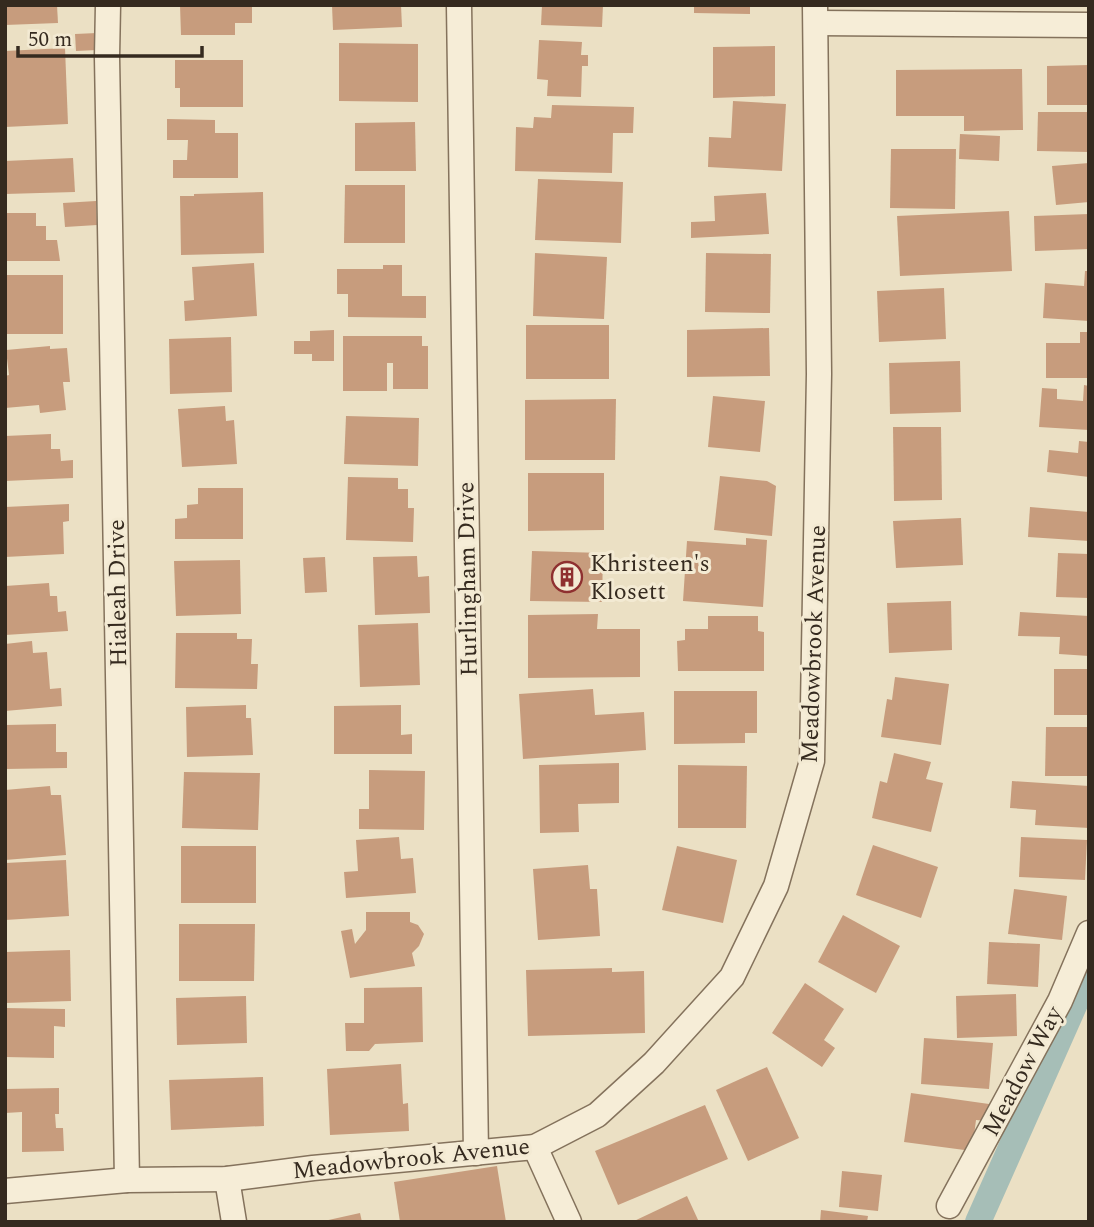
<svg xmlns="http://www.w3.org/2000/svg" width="1094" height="1227" font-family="Spectral,serif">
	<rect width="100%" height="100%" fill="#ebe0c4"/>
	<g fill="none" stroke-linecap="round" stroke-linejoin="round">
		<path stroke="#a6beb7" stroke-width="26" d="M978 1222 1089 972"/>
	</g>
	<g fill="#c79c7d">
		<path d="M5 5H57L58 23 5 25Z"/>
		<path d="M180 5H252V23H235V35H181Z"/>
		<path d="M332 5H401L402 27 333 30Z"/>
		<path d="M542 5H603L602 27 541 25Z"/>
		<path d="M694 5H750V14L694 13Z"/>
		<path d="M97 33V50L76 51 75 34Z"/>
		<path d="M539 40 582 42 581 55H588V66H582L581 97 547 96 548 80 537 79Z"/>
		<path d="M339 43 418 44V102L339 101Z"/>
		<path d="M775 46V96L713 98V47Z"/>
		<path d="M65 48 68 124 5 127V51Z"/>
		<path d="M175 60H243V107H180V88H175Z"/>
		<path d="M1089 65V105H1047V66Z"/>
		<path d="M1022 69 1023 130 964 131V116H896V70Z"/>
		<path d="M733 101 786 104 782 171 708 167 709 137 731 138Z"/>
		<path d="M552 105 634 107 633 133H613L612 173 515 171 516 127 533 128 534 117 551 118Z"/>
		<path d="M1038 112H1089V152L1037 151Z"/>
		<path d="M167 119 215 120V133H238V178H173V160H187L188 140H167Z"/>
		<path d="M415 122 416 171H355V123Z"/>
		<path d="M960 134 1000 136 999 161 959 159Z"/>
		<path d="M891 149H956L955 209 890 208Z"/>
		<path d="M73 158 75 192 5 194V161Z"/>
		<path d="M1089 163V202L1056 205 1052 166Z"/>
		<path d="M538 179 623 182 621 243 535 240Z"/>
		<path d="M345 185H405V243H344Z"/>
		<path d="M263 192 264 253 181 255 180 196H194V194Z"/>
		<path d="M766 193 769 234 691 238V222L715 221 714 196Z"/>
		<path d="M96 201 97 225 65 227 63 203Z"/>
		<path d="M1009 211 1012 271 900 276 897 216Z"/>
		<path d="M5 213H36V226H46V240H57L60 261H5Z"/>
		<path d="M1089 214V249L1035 251 1034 216Z"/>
		<path d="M535 253 607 257 604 319 533 316Z"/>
		<path d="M706 253 771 254 770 313 705 312Z"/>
		<path d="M254 263 257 316 185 321 184 301 194 300 192 267Z"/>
		<path d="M383 265H402V296H426V318L348 317V294H337V269H383Z"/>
		<path d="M1085 271H1089V321L1043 318 1045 283 1084 286Z"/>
		<rect x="5" y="275" width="58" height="59"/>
		<path d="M944 288 946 339 879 342 877 291Z"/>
		<rect x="526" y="325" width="83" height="54"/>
		<path d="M769 328 770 376 687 377V330Z"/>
		<path d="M334 330V361H312V354H294V341H310V331Z"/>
		<path d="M1080 332H1089V378H1046V343H1080Z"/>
		<path d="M343 336H422V346H428V389H393V363H387V391H343Z"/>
		<path d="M231 337 232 392 170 394 169 339Z"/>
		<path d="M50 346V349L67 348 70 382H63L66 410 40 413 39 405 5 408V376L9 375 6 350Z"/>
		<path d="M960 361 961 412 890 414 889 363Z"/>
		<path d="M1084 385 1089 386V430L1039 427 1042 388 1057 389V399L1083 401Z"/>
		<path d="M713 396 765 401 760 452 708 447Z"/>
		<path d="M616 399 615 460H525V400Z"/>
		<path d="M225 406 226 421 234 420 237 464 182 467 178 409Z"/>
		<path d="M346 416 419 418 418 466 344 464Z"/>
		<path d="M893 427H941L942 500 894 501Z"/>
		<path d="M51 434V449H60L61 461 73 460V478L5 481V436Z"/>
		<path d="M1079 441 1089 442V477L1047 472 1049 450 1078 453Z"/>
		<path d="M528 473H604V530L528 531Z"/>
		<path d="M720 476 767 481 776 486 772 536 714 530Z"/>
		<path d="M348 477 398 478V489H408V508H414L413 542 346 540Z"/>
		<path d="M198 488H243V539H175V519L187 518V505L198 504Z"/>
		<path d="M69 504V521L63 522 64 554 5 557V507Z"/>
		<path d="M1030 507 1089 512V541L1028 537Z"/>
		<path d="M961 518 963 565 896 568 893 521Z"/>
		<path d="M746 538 767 540 763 607 683 601 687 541 746 545Z"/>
		<path d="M532 551 603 553 602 602 530 601Z"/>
		<path d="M1058 553 1089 554V598L1056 597Z"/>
		<path d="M417 556 418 577 429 576 430 613 375 615 373 557Z"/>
		<path d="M325 557 327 592 305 593 303 558Z"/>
		<path d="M240 560 241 614 176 616 174 561Z"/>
		<path d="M49 583 50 596H57L58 612 66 611 68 631 5 635V586Z"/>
		<path d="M951 601 952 650 889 653 887 603Z"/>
		<path d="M1020 612 1089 616V656L1059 654 1060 637 1018 636Z"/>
		<path d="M598 614 597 629H640V677L528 678V615Z"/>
		<path d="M708 616H758V631L764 632V671H678L677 641 685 640V629H708Z"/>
		<path d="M418 623 420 685 360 687 358 625Z"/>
		<path d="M176 633H237V639H252L251 664H258L257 689 175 688Z"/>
		<path d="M32 641 33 653 47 652 50 689 61 688 62 706 5 711V644Z"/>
		<rect x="1054" y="669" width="35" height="46"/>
		<path d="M895 677 949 684 941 745 881 737 887 699 892 700Z"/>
		<path d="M593 689 595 715 644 712 646 750 523 759 519 694Z"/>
		<path d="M674 691H757V733H745V743L674 744Z"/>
		<path d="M246 705V718H251L253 755 187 757 186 707Z"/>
		<path d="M401 705V735L412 734V754H334V706Z"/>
		<path d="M56 724V752H67V768L5 769V725Z"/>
		<path d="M1046 727H1089V776H1045Z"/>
		<path d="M894 753 931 762 926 779 943 783 931 832 872 818 880 781 887 783Z"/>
		<path d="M619 763V803L578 804 579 832 540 833 539 765Z"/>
		<path d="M678 765 747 766 746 828H678Z"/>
		<path d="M369 770 425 771 424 830 359 829V809H369Z"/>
		<path d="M184 772 260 773 258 830 182 828Z"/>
		<path d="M1012 781 1089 786V828L1035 825 1036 810 1010 808Z"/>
		<path d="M50 786 51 795H61L66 855 5 860V790Z"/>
		<path d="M399 837 401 859 413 858 416 893 346 898 344 872 358 871 356 840Z"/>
		<path d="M1021 837 1087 840 1085 880 1019 877Z"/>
		<path d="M873 845 938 867 921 918 856 895Z"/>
		<rect x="181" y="846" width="75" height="57"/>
		<path d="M677 846 737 860 723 923 662 910Z"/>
		<path d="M66 860 69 916 5 920V863Z"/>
		<path d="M588 865 590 889H597L600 936 538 940 533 869Z"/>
		<path d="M1014 889 1067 896 1062 940 1008 934Z"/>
		<path d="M366 912H410V922L418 925 424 934 419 946 412 953 415 966 350 978 341 931 352 929 355 944 366 930Z"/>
		<path d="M843 915 900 946 876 993 818 962Z"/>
		<path d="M179 924H255L254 981H179Z"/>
		<path d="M989 942 1040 944 1038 987 987 984Z"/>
		<path d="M70 950 71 1001 5 1003V952Z"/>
		<path d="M612 968V972L644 971 645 1033 528 1036 526 970Z"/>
		<path d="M805 983 844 1009 824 1040 835 1048 822 1067 772 1033Z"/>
		<path d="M422 987 423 1042 375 1044 369 1051H346L345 1023H364V988Z"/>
		<path d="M1016 994 1017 1036 957 1038 956 996Z"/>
		<path d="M246 996 247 1043 177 1045 176 998Z"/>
		<path d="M5 1008 65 1009V1027L54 1026V1058L5 1057Z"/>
		<path d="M924 1038 993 1043 989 1089 921 1084Z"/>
		<path d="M401 1064 403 1104 408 1103 409 1131 330 1135 327 1069Z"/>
		<path d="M767 1067 799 1138 748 1161 716 1090Z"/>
		<path d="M263 1077 264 1126 171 1130 169 1080Z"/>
		<path d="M59 1088V1114H55L56 1128H63L64 1151 22 1152V1112L5 1113V1089Z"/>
		<path d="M911 1093 989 1104 987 1121 976 1120 972 1151 904 1142Z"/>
		<path d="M705 1105 728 1159 618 1205 595 1151Z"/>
		<path d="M497 1166 506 1222H400L394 1182Z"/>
		<path d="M842 1171 882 1175 878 1211 839 1207Z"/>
		<path d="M687 1196 699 1222H632Z"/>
		<path d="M821 1210 868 1216 867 1222H820Z"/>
		<path d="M360 1213 362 1222H324V1221Z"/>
	</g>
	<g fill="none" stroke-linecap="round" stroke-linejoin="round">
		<g stroke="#84725c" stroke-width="27">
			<g id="minor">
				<path d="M108 5 107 57 127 1180"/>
				<path d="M459 5 476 1153"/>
				<path d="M816 23 1089 25"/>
				<path d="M535 1147 569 1222"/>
				<path d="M227 1179 234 1222"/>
				<path d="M5 1191 127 1180 227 1179 313 1168 535 1147 597 1115 654 1063 732 977 776 886 812 761 819 374 815 5"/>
				<path d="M949 1206 1060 1001 1089 933"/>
			</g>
		</g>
		<use href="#minor" stroke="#f6edd7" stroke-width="24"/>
	</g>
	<defs>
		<g id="building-ring" transform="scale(1.575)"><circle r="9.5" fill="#f3ead3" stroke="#8f3030" stroke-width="1.5"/><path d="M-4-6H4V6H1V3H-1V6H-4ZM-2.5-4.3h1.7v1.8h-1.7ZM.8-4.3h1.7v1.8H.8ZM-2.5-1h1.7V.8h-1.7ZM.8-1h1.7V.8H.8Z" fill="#8f3030"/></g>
	</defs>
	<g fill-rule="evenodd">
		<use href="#building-ring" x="567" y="577"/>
	</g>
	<g text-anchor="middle" stroke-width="6" stroke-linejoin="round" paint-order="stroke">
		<g font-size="24" fill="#352a1f" stroke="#f3ead3" text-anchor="start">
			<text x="590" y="571">Khristeen's<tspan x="590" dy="28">Klosett</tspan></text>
		</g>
		<g font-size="24" fill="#352a1f" stroke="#f3ead3">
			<text transform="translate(467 579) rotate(-91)" y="8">Hurlingham Drive</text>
			<text transform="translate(117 593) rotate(-91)" y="8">Hialeah Drive</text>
			<text transform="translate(813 644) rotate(-88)" y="8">Meadowbrook Avenue</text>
			<text transform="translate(1022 1071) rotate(-62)" y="8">Meadow Way</text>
			<text transform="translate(411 1158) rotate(-6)" y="8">Meadowbrook Avenue</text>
		</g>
	</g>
	<rect width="1094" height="1227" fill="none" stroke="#352a1f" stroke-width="14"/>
	<path d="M18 46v10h184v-10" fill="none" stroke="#352a1f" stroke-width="3.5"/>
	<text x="28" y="46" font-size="21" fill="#352a1f" stroke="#f3ead3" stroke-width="5" paint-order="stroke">50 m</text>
</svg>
